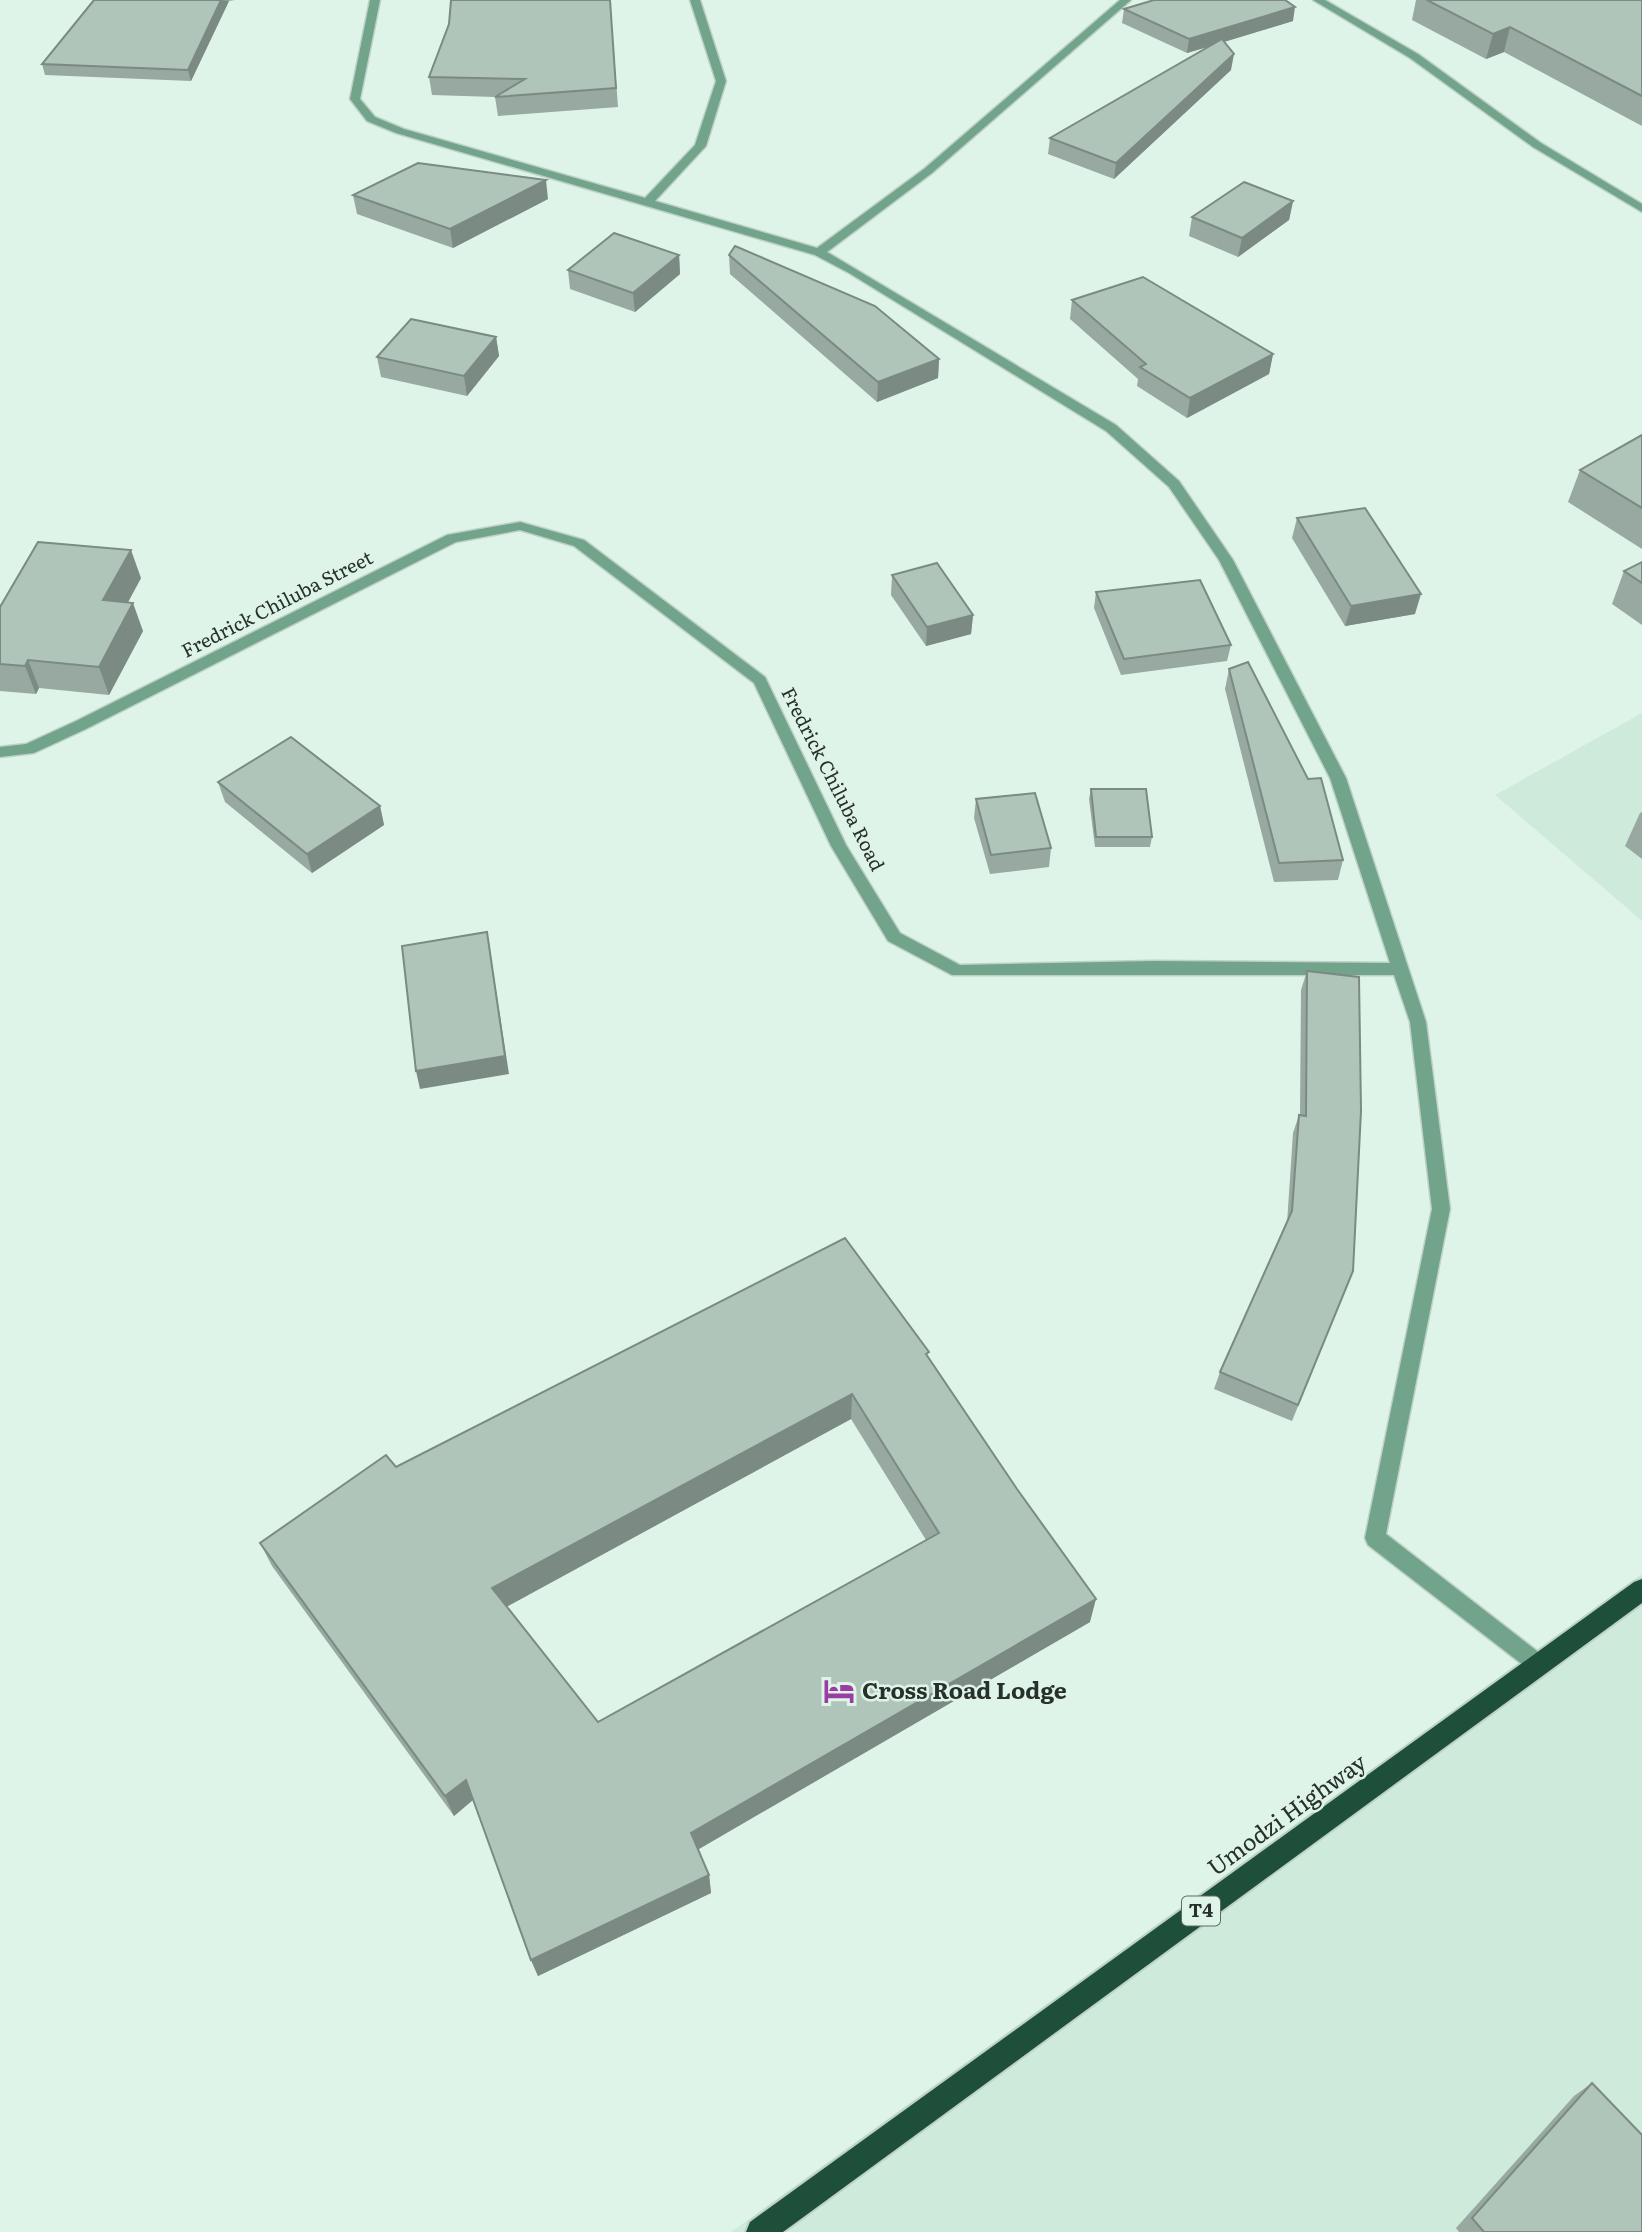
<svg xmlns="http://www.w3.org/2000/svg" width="1642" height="2232" font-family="Literata,serif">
	<rect width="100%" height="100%" fill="#dff4e9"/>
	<g fill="#ceeadb">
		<path d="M1642 713V921L1495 795Z"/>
		<path d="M1642 1574V2232H731Z"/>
	</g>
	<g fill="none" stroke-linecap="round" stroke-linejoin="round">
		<g stroke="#bed1c7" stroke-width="3">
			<g id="minor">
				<path d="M370 0H380L360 99 375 117 404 129 645 198 695 145 716 81 690 0H700L726 81 706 146 655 201 817 248 924 169 1120 0H1131L932 173 827 252 1116 425 1179 481 1233 560 1346 778 1426 1022 1450 1209 1386 1534 1546 1658 1550 1665 1546 1672 1539 1675 1532 1672 1368 1545 1365 1538 1432 1209 1410 1022 1394 975H952L888 941 831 846 754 683 574 546 520 530 456 542 86 729 34 753 0 757V747L26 744 76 721 447 535 520 522 584 540 765 677 846 845 900 933 960 965 1153 961 1390 963 1330 778 1219 560 1169 487 1106 431 849 273 815 255 396 133 367 121 350 99Z"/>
				<path d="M1313 0H1325L1418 54 1541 143 1642 204V212L1533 147 1410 58Z"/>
			</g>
		</g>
		<g stroke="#bed1c7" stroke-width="4">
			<path id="trunk" d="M1642 1579V1603L783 2232H746L750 2222 1634 1582Z"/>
		</g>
		<use href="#minor" fill="#72a48c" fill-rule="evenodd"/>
		<use href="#trunk" fill="#1d4f3a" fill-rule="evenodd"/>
	</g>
	<g fill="#97a9a0" fill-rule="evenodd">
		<path d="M94 0H235L229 1 191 81 45 75 42 64Z"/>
		<path d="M610 0 618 107 498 116 495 97 432 95 429 77Z"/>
		<path d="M1416 0H1642V126L1504 52 1486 59 1412 20Z"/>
		<path d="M1124 9 1293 21 1224 42 1231 70 1114 179 1048 154 1050 138 1208 47 1187 53 1122 23Z"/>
		<path d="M353 195 548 199 453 248 357 214Z"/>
		<path d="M1293 201 1289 220 1238 257 1189 236 1192 217Z"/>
		<path d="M679 255 680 274 635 312 570 289 568 270Z"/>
		<path d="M729 255 939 359 938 378 877 402 730 274Z"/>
		<path d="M1072 300 1273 354 1269 374 1187 418 1137 386 1138 379 1070 319Z"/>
		<path d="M496 337 499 356 467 396 381 377 377 357Z"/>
		<path d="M1642 435V549L1568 502 1580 470Z"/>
		<path d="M1297 518 1415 614 1345 626 1292 538Z"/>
		<path d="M1642 562V625L1612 604 1624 571Z"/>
		<path d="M892 575 973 615 971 634 926 646 891 595Z"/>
		<path d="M141 578 128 602 143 631 109 695 39 688 36 694 0 691V607Z"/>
		<path d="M1096 592 1231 645 1227 661 1121 675 1094 608Z"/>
		<path d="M1229 669 1343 860 1338 880 1274 882 1225 689Z"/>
		<path d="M218 782 380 806 384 825 312 873 225 802Z"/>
		<path d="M1091 789 1152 837 1150 847H1095L1089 799Z"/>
		<path d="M976 799 1051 848 1049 867 990 874 974 818Z"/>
		<path d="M1642 812V859L1625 846 1640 813Z"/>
		<path d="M1307 971 1353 1271 1292 1421 1214 1389 1220 1372 1287 1223 1293 1133 1299 1115H1300L1301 990Z"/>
		<path d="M928 1358 1090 1622 698 1849 709 1875 711 1893 538 1976 531 1960 473 1800 454 1816 272 1566 260 1543 396 1467ZM851 1419 926 1540 598 1722 506 1607Z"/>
		<path d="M1592 2083 1642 2232H1459L1456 2228 1574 2096Z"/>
	</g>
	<g fill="#7b8a82">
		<path d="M221 0 229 1 191 81 188 70Z"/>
		<path d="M1295 7 1293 21 1187 53 1189 39Z"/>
		<path d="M1510 27 1504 52 1486 59 1493 34Z"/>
		<path d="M1234 54 1231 70 1114 179 1116 163Z"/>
		<path d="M546 180 548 199 453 248 450 229Z"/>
		<path d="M1293 201 1289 220 1238 257 1242 238Z"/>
		<path d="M679 255 680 274 635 312 633 293Z"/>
		<path d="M496 337 499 356 467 396 464 376Z"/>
		<path d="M1273 354 1269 374 1187 418 1190 398Z"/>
		<path d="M939 359 938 378 877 402 878 382Z"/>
		<path d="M131 550 141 578 114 628 103 600Z"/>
		<path d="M1421 594 1415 614 1345 626 1351 606Z"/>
		<path d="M133 603 143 631 109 695 99 667Z"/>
		<path d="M973 615 971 634 926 646 927 627Z"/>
		<path d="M28 660 39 688 36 694 25 666Z"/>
		<path d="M380 806 384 825 312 873 307 854Z"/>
		<path d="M487 932 509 1074 420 1089 416 1071Z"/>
		<path d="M852 1394 851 1419 499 1611 492 1588Z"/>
		<path d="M1096 1599 1090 1622 694 1852 691 1833Z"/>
		<path d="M466 1780 474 1799 454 1816 445 1796Z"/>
		<path d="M709 1875 711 1893 538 1976 531 1960Z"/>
	</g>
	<g fill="#b0c5ba" stroke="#7b8a82" stroke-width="2" fill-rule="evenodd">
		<path d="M94 0H221L188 70 42 64Z"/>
		<path d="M451 0H610L616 88 495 97 525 79 429 77 449 24Z"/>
		<path d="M1154 0H1285L1295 7 1189 39 1124 9Z"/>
		<path d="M1427 0H1642V96L1510 27 1493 34Z"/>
		<path d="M1222 39 1234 54 1116 163 1050 138Z"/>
		<path d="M418 163 546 180 450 229 353 195Z"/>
		<path d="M1244 182 1293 201 1242 238 1192 217Z"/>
		<path d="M614 233 679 255 633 293 568 270Z"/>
		<path d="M735 246 875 306 939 359 878 382 729 255Z"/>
		<path d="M1143 277 1273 354 1190 398 1140 367 1146 364 1072 300Z"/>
		<path d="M411 319 496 337 464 376 377 357Z"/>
		<path d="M1642 435V508L1580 470Z"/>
		<path d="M1365 508 1421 594 1351 606 1297 518Z"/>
		<path d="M38 542 131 550 103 600 133 603 99 667 28 660 25 666 0 664V607Z"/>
		<path d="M1642 562V583L1624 571Z"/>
		<path d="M937 563 973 615 927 627 892 575Z"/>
		<path d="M1200 580 1231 645 1124 659 1096 592Z"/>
		<path d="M1248 662 1308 779 1321 778 1343 860 1279 863 1229 669Z"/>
		<path d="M291 737 380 806 307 854 218 782Z"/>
		<path d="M1091 789H1146L1152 837H1096Z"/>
		<path d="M1035 793 1051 848 991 855 976 799Z"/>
		<path d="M487 932 505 1056 416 1071 402 946Z"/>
		<path d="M1307 971 1359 977 1361 1111 1353 1271 1298 1405 1220 1372 1292 1211 1299 1115 1306 1116Z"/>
		<path d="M845 1238 929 1352 926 1354 1017 1489 1096 1599 691 1833 709 1875 531 1960 466 1780 445 1796 260 1543 386 1455 396 1467ZM852 1394 939 1533 598 1722 492 1588Z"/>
		<path d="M1592 2083 1642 2135V2232H1484L1472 2218Z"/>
	</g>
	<defs>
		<g id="hotel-bare" transform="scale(2.415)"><path d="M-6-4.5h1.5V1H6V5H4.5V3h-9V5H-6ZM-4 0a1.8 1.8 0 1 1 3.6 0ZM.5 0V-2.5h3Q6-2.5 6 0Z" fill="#9b3ca5" stroke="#dff4e9" stroke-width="2.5" paint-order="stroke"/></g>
	</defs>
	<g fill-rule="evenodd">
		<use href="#hotel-bare" x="839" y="1691"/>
	</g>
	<g text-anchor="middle" stroke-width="5" stroke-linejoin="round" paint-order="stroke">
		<rect fill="#dff4e9" stroke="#5f6b64" stroke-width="2" x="1182" y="1896.5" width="38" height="29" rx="5"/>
		<g font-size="18" font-weight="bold" fill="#28302b">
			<text x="1201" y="1917">T4</text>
		</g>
		<g font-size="19" fill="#28302b" stroke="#dff4e9">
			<text transform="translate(277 604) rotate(-27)" y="7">Fredrick Chiluba Street</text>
			<text transform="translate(833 779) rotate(63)" y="7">Fredrick Chiluba Road</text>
		</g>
		<g font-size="23" font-weight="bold" fill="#28302b" stroke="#dff4e9" text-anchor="start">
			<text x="862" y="1699">Cross Road Lodge</text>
		</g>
		<g font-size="23" fill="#28302b" stroke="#dff4e9">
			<text transform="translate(1287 1815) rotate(-36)" y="8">Umodzi Highway</text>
		</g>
	</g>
</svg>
